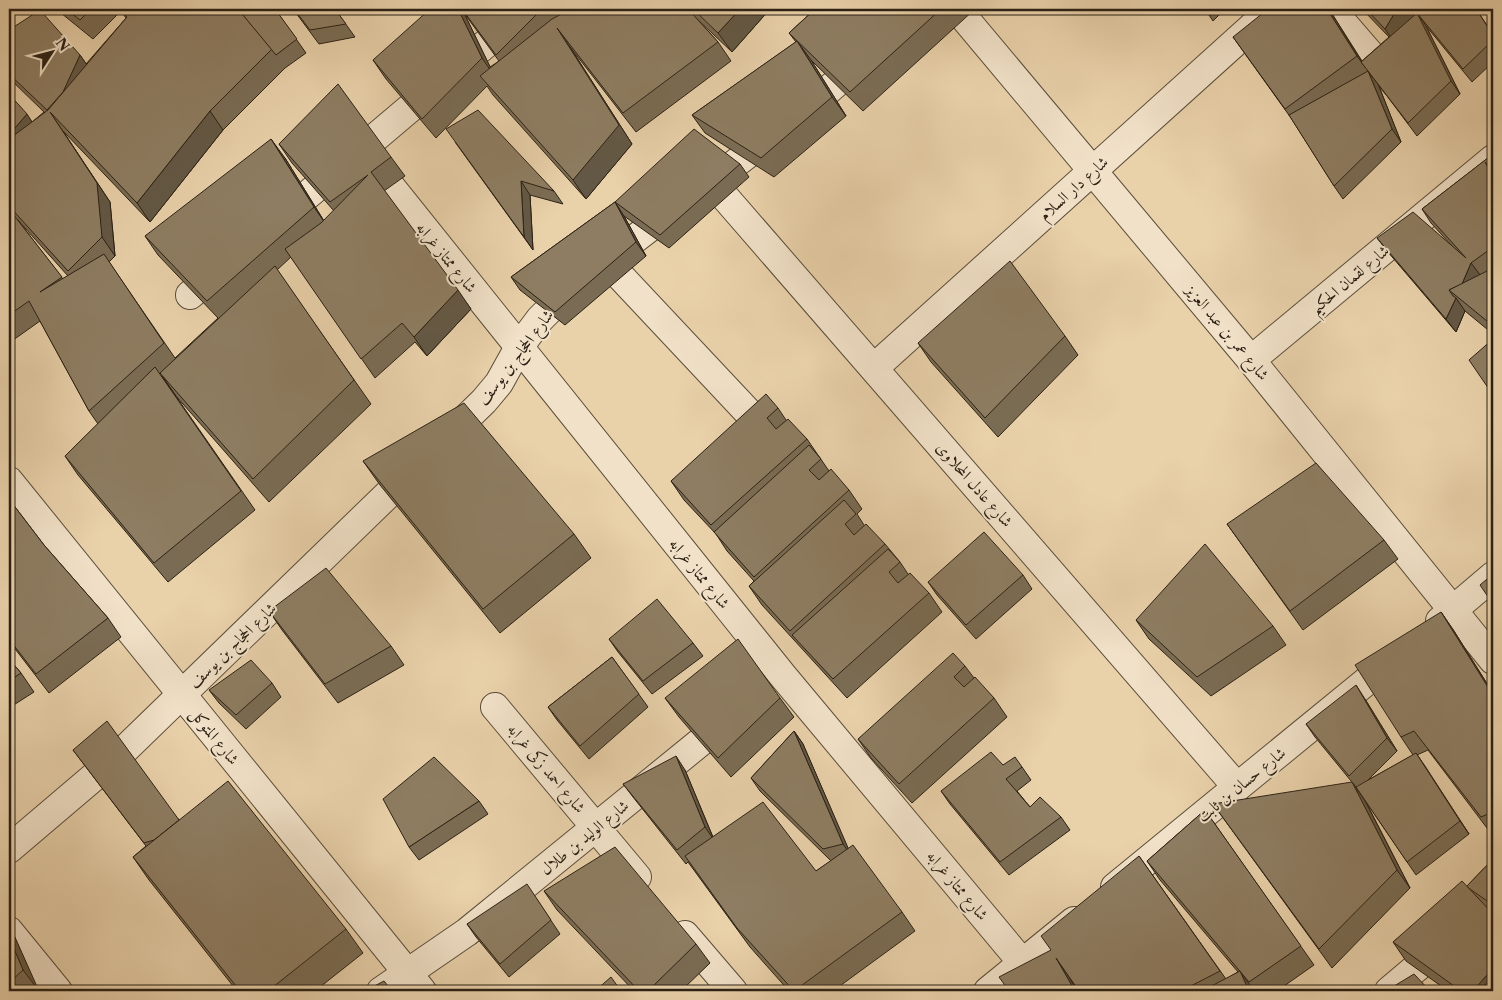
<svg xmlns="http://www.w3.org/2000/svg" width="1502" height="1000" font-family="'Libre Caslon Text',Amiri,serif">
	<rect width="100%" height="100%" fill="#e9d1aa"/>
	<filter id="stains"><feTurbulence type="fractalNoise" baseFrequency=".004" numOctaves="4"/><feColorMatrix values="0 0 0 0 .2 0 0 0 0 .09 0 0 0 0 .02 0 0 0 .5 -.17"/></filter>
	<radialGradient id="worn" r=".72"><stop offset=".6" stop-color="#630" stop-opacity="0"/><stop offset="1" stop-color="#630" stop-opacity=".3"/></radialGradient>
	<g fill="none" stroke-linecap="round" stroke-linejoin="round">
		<g stroke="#5a4d3a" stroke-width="30">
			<g id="minor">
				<path d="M957 9 1251 360 1493 660"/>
				<path d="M1331 9 1394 82"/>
				<path d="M367 157 783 676 1046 991"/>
				<path d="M711 181 1237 787"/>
				<path d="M708 184C778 131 852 79 907 9"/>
				<path d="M278 220 527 9"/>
				<path d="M606 261 675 208"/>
				<path d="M606 261 760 425"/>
				<path d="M190 295 223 267"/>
				<path d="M1251 360 1493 159"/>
				<path d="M874 368 1272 9"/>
				<path d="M445 439 484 401 499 383 519 347 540 319 574 285"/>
				<path d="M9 481 422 991"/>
				<path d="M1440 621 1493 576"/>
				<path d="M495 707 637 877"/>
				<path d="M9 849 116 758 414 469"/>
				<path d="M1115 887 1395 658"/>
				<path d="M9 931 58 991"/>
				<path d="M685 935 733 991"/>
				<path d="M381 991 467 932 730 718"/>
				<path d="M988 991 1074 921"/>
				<path d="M1389 991 1493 903"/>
			</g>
		</g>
		<use href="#minor" stroke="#f1e1c8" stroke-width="28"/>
	</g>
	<g fill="#7a6c54" stroke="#2b2115" fill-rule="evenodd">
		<path d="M56 9H275L306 53 285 68 223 130 150 222 63 131 110 202 115 256 109 262 175 358 218 318 158 255 145 236 285 158 324 221 334 211 292 163 279 144 391 157 405 176 384 191 471 309 427 356 415 342 375 378 291 257 277 270 371 404 269 502 176 396 162 376 255 510 168 582 78 475 65 456 98 424 89 411 40 321 9 343V94L32 122 44 112 9 78V30L80 55 86 64 126 18 121 11 93 39ZM17 219 68 276 63 279Z"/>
		<path d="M293 9H335L355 37 319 44Z"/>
		<path d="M458 9H565L567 11 571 9H770L732 52 697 19 718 42 731 61 636 132 570 47 632 144 586 199 493 95 487 86 436 138 386 79 373 60ZM464 13 499 61 490 67Z"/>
		<path d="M815 9H975L863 111 811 60 846 116 774 177 705 133 692 115 796 42 789 33Z"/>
		<path d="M1205 9H1225L1213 21Z"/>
		<path d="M1329 9 1362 61 1389 37 1362 9H1476L1493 34V62L1472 82 1426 26 1460 94 1417 136 1378 84 1401 142 1343 199 1334 186 1291 118 1233 37Z"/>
		<path d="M1484 9H1493V18Z"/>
		<path d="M455 142 554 191 563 204 530 195 533 250Z"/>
		<path d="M1493 154V267L1489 270 1493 268V334L1465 311 1456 332 1387 251 1377 238 1452 246 1431 223 1422 209Z"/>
		<path d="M740 164 749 177 669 248 624 216 646 256 565 325 520 290 511 277 615 202Z"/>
		<path d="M1065 336 1078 355 998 437 931 362 918 343Z"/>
		<path d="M778 408 786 420 807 439 829 471 849 490 862 509 857 514 864 525 885 544 900 562 908 574 929 593 942 612 847 698 762 605 749 586 754 581 727 551 716 534 684 500 671 481Z"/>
		<path d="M363 461 574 534 591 558 500 633 380 485Z"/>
		<path d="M9 499 44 545 108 618 121 637 49 693 9 641Z"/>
		<path d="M1227 524 1384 540 1398 559 1303 630Z"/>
		<path d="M1023 575 1032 589 976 639 937 595 928 582Z"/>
		<path d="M269 611 391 646 404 665 338 703 282 630Z"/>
		<path d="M1441 612 1454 631 1492 692 1493 691V836L1428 750 1417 755 1469 834 1416 875 1366 802 1410 888 1332 968 1213 804 1356 788V787L1315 737 1306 724 1365 699 1397 751 1368 780 1413 755 1401 737Z"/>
		<path d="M1136 620 1273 626 1286 645 1211 696 1149 639Z"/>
		<path d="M609 639 693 643 703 656 652 694 618 652Z"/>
		<path d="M612 657 648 707 589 759 557 720 548 707Z"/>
		<path d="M9 659 21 673 34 692 9 708Z"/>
		<path d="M965 666 974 678 994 698 1007 717 912 803 871 758 858 739Z"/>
		<path d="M272 683 281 697 246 729 219 703 209 690Z"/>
		<path d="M665 698H780L794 717 731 777 679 717Z"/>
		<path d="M794 731 803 744 848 849 902 912 915 931 833 991H789L750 947 688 862 686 864 633 797 623 784 685 770 713 837 816 871 831 861 760 791 751 778Z"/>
		<path d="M73 750 346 929 363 953 315 991H237L149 880 133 857 146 846Z"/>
		<path d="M1003 765 1022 767 1031 780 1017 791 1030 807 1061 817 1070 830 1009 875 950 804 941 791Z"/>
		<path d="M479 801 488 814 419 860 409 847Z"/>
		<path d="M1205 810 1314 965 1277 991H1079L1069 977 1077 991H1009L1051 951 1139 856 1226 979 1238 972 1160 880 1147 861Z"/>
		<path d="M1493 859V912L1489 909 1493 991H1448L1406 961 1393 942 1467 886Z"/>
		<path d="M544 891 696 944 710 963 681 991H634L557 910Z"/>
		<path d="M536 898 560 934 509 977 476 937 467 924Z"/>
		<path d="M9 924 37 988 40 991H9Z"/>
	</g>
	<g fill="#635845" stroke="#2b2115">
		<path d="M458 9H461L464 13 495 77 482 58Z"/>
		<path d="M740 9H770L732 52 718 33Z"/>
		<path d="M1327 9H1329L1365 67 1357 56Z"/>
		<path d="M1397 9H1421L1418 14 1426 26 1460 94 1451 81 1398 48 1385 29Z"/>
		<path d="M557 28 570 47 632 144 586 199 573 180Z"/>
		<path d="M797 41 811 60 846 116 832 97Z"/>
		<path d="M80 55 90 69 52 114Z"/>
		<path d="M1368 71 1378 84 1401 142 1392 129Z"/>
		<path d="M210 111 223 130 150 222 137 203Z"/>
		<path d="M50 112 110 202 115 256 102 237Z"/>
		<path d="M27 114 36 128 9 160V135Z"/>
		<path d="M271 139 285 158 327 226 314 207Z"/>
		<path d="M521 181 530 195 533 250 524 237Z"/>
		<path d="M615 202 624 216 646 256 636 242Z"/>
		<path d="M1471 263 1481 276 1458 293Z"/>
		<path d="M458 290 471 309 427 356 414 337Z"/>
		<path d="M1456 298 1465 311 1456 332 1446 319Z"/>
		<path d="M1441 612 1454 631 1493 693V695Z"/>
		<path d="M1356 685 1365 699 1397 751 1387 738Z"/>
		<path d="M794 731 803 744 852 857 843 844Z"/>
		<path d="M1416 753 1425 766 1469 834 1460 821Z"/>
		<path d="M676 756 685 770 714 840 705 827Z"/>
		<path d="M1352 782 1365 801 1410 888 1397 870Z"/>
		<path d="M9 924 39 991 23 970 9 937Z"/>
		<path d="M1056 958 1069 977 1077 991H1075Z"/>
		<path d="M1493 968V991H1473Z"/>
		<path d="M1240 971 1254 991H1249Z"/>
	</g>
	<g fill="#8e7d62" stroke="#2b2115">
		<path d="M66 9H91L80 20Z"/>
		<path d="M120 9H238L272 49 210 111 137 203 50 112 97 183 102 237 68 271 9 206V139L48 110 127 17Z"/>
		<path d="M238 9H275L297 39 276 55Z"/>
		<path d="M294 9H335L346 24 310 30Z"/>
		<path d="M430 9H458L482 58 422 119 373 60Z"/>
		<path d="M462 9H542L496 55Z"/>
		<path d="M571 9H688L718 42 623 113 557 28 619 125 573 180 480 76 552 19Z"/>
		<path d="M693 9H740L718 33Z"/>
		<path d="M815 9H941L850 92 789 33Z"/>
		<path d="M1268 9H1327L1357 56 1285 109 1233 37Z"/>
		<path d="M1366 9H1397L1385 29Z"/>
		<path d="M1420 9H1476L1493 35V40L1463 69 1417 13 1451 81 1408 123 1368 71 1392 129 1334 186 1289 115 1368 71 1361 62 1417 13Z"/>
		<path d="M40 10 80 55 63 92 47 110 9 74V30Z"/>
		<path d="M797 41 832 97 761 158 692 115Z"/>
		<path d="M338 84 391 157 371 172 458 290 414 337 402 323 361 359 285 249 321 223 368 175 330 202 279 144Z"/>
		<path d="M9 94 27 114 9 135Z"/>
		<path d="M478 110 554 191 521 181 524 237 446 129Z"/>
		<path d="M694 129 740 164 660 235 615 202Z"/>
		<path d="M271 139 314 207 207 301 145 236Z"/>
		<path d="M1493 154V172L1485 162 1493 177V247L1471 263 1462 284 1449 290 1453 296 1456 298 1446 319 1377 238 1413 212 1466 258 1422 209Z"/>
		<path d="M615 202 636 242 555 312 511 277Z"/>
		<path d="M9 209 62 277 40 292 104 254 164 343 89 411 29 301 9 315Z"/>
		<path d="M1010 261 1065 336 985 418 918 343Z"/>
		<path d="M275 266 354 380 253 479 160 373Z"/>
		<path d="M1493 268V326L1449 290Z"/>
		<path d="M1493 339V395L1469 360Z"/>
		<path d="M155 367 241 491 154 563 65 456Z"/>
		<path d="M766 394 778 408 767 418 776 429 788 419 807 439 711 525 671 481Z"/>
		<path d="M464 403 574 534 483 609 363 461Z"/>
		<path d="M809 445 821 459 809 470 819 480 831 469 849 490 754 577 714 532Z"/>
		<path d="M1316 463 1384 540 1290 611 1227 524Z"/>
		<path d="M9 499 44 545 108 618 36 674 9 639Z"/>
		<path d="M844 500 856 514 845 524 854 535 866 524 885 544 790 631 749 586Z"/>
		<path d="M984 532 1023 575 966 625 928 582Z"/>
		<path d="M1205 544 1273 626 1197 677 1136 620Z"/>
		<path d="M888 549 900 562 889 572 898 583 910 573 929 593 833 679 792 635Z"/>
		<path d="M326 568 391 646 325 684 269 611Z"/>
		<path d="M1493 574V604L1480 585Z"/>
		<path d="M657 599 693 643 643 681 609 639Z"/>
		<path d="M1441 612 1491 692 1493 691V812L1481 817 1414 731 1401 737 1355 665Z"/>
		<path d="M738 639 780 698 718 758 665 698Z"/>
		<path d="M953 653 965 666 954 677 964 687 975 677 994 698 899 784 858 739Z"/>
		<path d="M612 657 639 694 580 746 548 707Z"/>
		<path d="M9 659 21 673 9 681Z"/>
		<path d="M251 660 272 683 236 715 209 690Z"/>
		<path d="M1356 685 1387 738 1349 776 1306 724Z"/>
		<path d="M107 721 179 820 154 840 144 843 73 750Z"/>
		<path d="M794 731 843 844 823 849 751 778Z"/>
		<path d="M991 752 1003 765 1015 757 1022 767 1006 779 1030 807 1040 797 1061 817 1000 862 941 791Z"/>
		<path d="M1416 753 1460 821 1407 862 1356 787Z"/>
		<path d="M676 756 705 827 677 850 623 784Z"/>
		<path d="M434 757 479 801 409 847 383 799Z"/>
		<path d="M228 781 346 929 268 991H240L133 857Z"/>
		<path d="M1352 782 1397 870 1319 949 1213 804Z"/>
		<path d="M763 802 816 871 853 845 902 912 794 991 737 928 685 856Z"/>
		<path d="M1205 810 1301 946 1249 982 1147 861Z"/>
		<path d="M615 847 696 944 648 991H639L544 891Z"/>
		<path d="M1139 856 1220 971 1181 991H1079L1056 958 1075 991H1009L999 977 1051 950 1041 936Z"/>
		<path d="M1493 859V905L1470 889 1467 886Z"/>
		<path d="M1462 881 1493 914V968L1473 991H1461L1393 942Z"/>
		<path d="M527 884 551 920 500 964 467 924Z"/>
		<path d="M9 937 23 970 9 983Z"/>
		<path d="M1240 971 1249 991H1202Z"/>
		<path d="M1414 974 1430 991H1386Z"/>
		<path d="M611 977 621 991H595Z"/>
		<path d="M1493 979V991H1476Z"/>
		<path d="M384 981 392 991H365Z"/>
		<path d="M38 988 40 991H33Z"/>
	</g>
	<g text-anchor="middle" stroke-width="4" stroke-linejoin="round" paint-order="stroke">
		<g font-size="16" fill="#2b2115" stroke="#f1e1c8">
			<text transform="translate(1073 188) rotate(-42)" y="6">شارع دار السلام</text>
			<text transform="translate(447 257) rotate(51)" y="6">شارع ممتاز غرابه</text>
			<text transform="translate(1349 279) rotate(-40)" y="6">شارع لقمان الحكيم</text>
			<text transform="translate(1228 332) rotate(50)" y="6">شارع عمر بن عبد العزيز</text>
			<text transform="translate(515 357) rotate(-53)" y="6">شارع الحجاج بن يوسف</text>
			<text transform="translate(975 484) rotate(49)" y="6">شارع عادل المحلاوى</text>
			<text transform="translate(700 573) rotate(51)" y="6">شارع ممتاز غرابه</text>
			<text transform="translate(232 645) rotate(-44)" y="6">شارع الحجاج بن يوسف</text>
			<text transform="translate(215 736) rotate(51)" y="6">شارع المتوكل</text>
			<text transform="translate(547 768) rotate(50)" y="6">شارع احمد زكى غرابه</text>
			<text transform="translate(1241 784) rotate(-39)" y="6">شارع حسان بن ثابت</text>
			<text transform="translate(584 837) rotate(-39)" y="6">شارع الوليد بن طلال</text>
			<text transform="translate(958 885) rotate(50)" y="6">شارع ممتاز غرابه</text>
		</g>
	</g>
	<rect width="1502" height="1000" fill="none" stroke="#e9d1aa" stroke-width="30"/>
	<rect x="10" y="10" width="1482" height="980" fill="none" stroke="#2b2115" stroke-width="2.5"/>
	<rect x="15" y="15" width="1472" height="970" fill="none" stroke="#2b2115"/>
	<g transform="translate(52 52) rotate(54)" stroke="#f1e1c8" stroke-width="4" paint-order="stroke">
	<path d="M0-4L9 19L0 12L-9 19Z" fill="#2b2115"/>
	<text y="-8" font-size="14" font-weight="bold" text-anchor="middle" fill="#2b2115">N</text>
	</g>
	<rect width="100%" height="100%" filter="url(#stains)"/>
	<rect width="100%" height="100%" fill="url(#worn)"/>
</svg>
